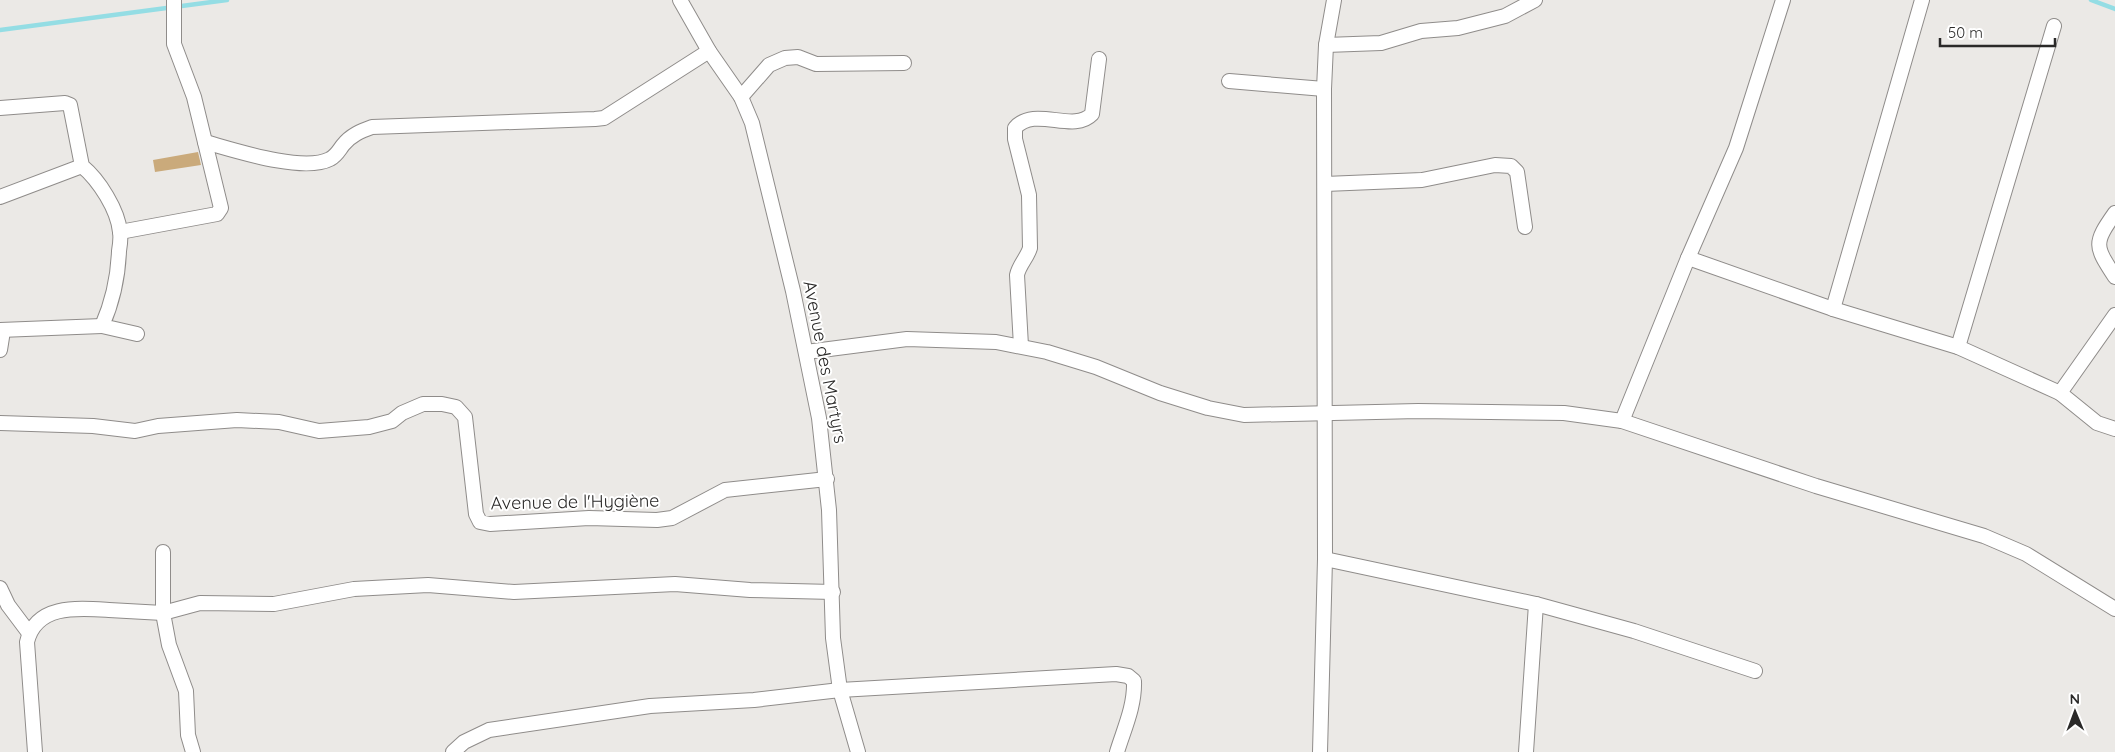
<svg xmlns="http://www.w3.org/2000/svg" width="2115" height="752" font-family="Quicksand,sans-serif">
	<rect width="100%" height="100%" fill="#ebe9e6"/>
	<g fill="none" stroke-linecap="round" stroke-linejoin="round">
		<g stroke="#94dde4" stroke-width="4.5">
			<path d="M2091 0 2115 9"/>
			<path d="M0 30 227 0"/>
		</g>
	</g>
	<path fill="#caaa7b" d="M198 152 201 165 155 172 153 160Z"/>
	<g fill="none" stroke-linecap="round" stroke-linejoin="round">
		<g stroke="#8f8c8a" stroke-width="16">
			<g id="minor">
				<path d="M680 0 709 51 741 97 752 123 793 291 819 418 829 510 833 638 840 690 858 752"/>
				<path d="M1326 45 1381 43 1421 31 1458 28 1505 16 1535 0"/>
				<path d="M1229 81 1324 89"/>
				<path d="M741 97 769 65 785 58 798 57 816 64 904 63"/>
				<path d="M0 108 65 103 70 105 82 166C99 180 118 210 120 232 121 238 120 245 119 251 118 279 113 301 102 326L137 334"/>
				<path d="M205 142C234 150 303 173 330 159 337 155 339 150 343 145 351 135 361 131 372 127L595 119 604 118 709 51"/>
				<path d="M1325 184 1422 180 1495 165 1511 166 1517 172 1525 227"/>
				<path d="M0 197 82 166"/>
				<path d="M2115 213C2093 244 2095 246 2115 277"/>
				<path d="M120 232 217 214 221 208 194 97 174 44V0"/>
				<path d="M1688 258 1833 309 1958 347 2060 393 2115 315"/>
				<path d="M1833 309 1922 0"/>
				<path d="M0 330 102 326"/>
				<path d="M1021 346 1017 275C1019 265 1027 258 1030 248L1029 195 1015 139V128C1035 105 1073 134 1092 114L1099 59"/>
				<path d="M1958 347 2054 26"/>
				<path d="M0 350 3 331"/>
				<path d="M806 352 907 339 996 342 1047 352 1096 367 1160 393 1208 408 1244 415 1418 411 1564 413 1622 421 1816 486 1984 536 2026 554 2115 609"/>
				<path d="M2060 393 2097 423 2115 429"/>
				<path d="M1622 421 1688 258 1736 148 1783 0"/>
				<path d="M0 423 93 426 135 431 158 426 237 420 279 422 319 431 369 427 392 421 402 413 423 404H442L456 407 465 417 476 514 480 522 490 524 589 518 657 520 672 518 725 490 827 479"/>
				<path d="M1325 559 1536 604 1634 631 1755 671"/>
				<path d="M0 588 8 605 29 633"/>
				<path d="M35 752 27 642C36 604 78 608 109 610 127 611 145 612 163 613V552"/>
				<path d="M193 752 188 735 186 691 169 645 163 613 200 603 274 604 354 589 428 585 514 592 675 584 750 590 833 592"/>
				<path d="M453 752 464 742 489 730 650 706 754 700 840 690 1116 674 1128 676 1134 681C1135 706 1124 729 1117 752"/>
				<path d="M1320 752 1325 559 1324 89 1326 45 1334 0"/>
				<path d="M1526 752 1536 604"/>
			</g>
		</g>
		<use href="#minor" stroke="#fff" stroke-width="14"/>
	</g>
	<g text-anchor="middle" stroke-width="4" stroke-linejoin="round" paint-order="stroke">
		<g font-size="18" fill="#2a2928" stroke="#fff">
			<text transform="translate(825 362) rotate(79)" y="6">Avenue des Martyrs</text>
			<text transform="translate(575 502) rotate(-1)" y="6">Avenue de l'Hygiène</text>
		</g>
	</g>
	<g transform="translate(2075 712) rotate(359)" stroke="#ffffff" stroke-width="4" paint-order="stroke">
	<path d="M0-4L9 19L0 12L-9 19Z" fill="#2a2928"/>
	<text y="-8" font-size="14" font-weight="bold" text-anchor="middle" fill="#2a2928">N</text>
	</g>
	<path d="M1940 38v8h115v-8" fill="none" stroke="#2a2928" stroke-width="2.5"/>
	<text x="1948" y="38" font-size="15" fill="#2a2928" stroke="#ffffff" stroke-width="4" paint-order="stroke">50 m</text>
</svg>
